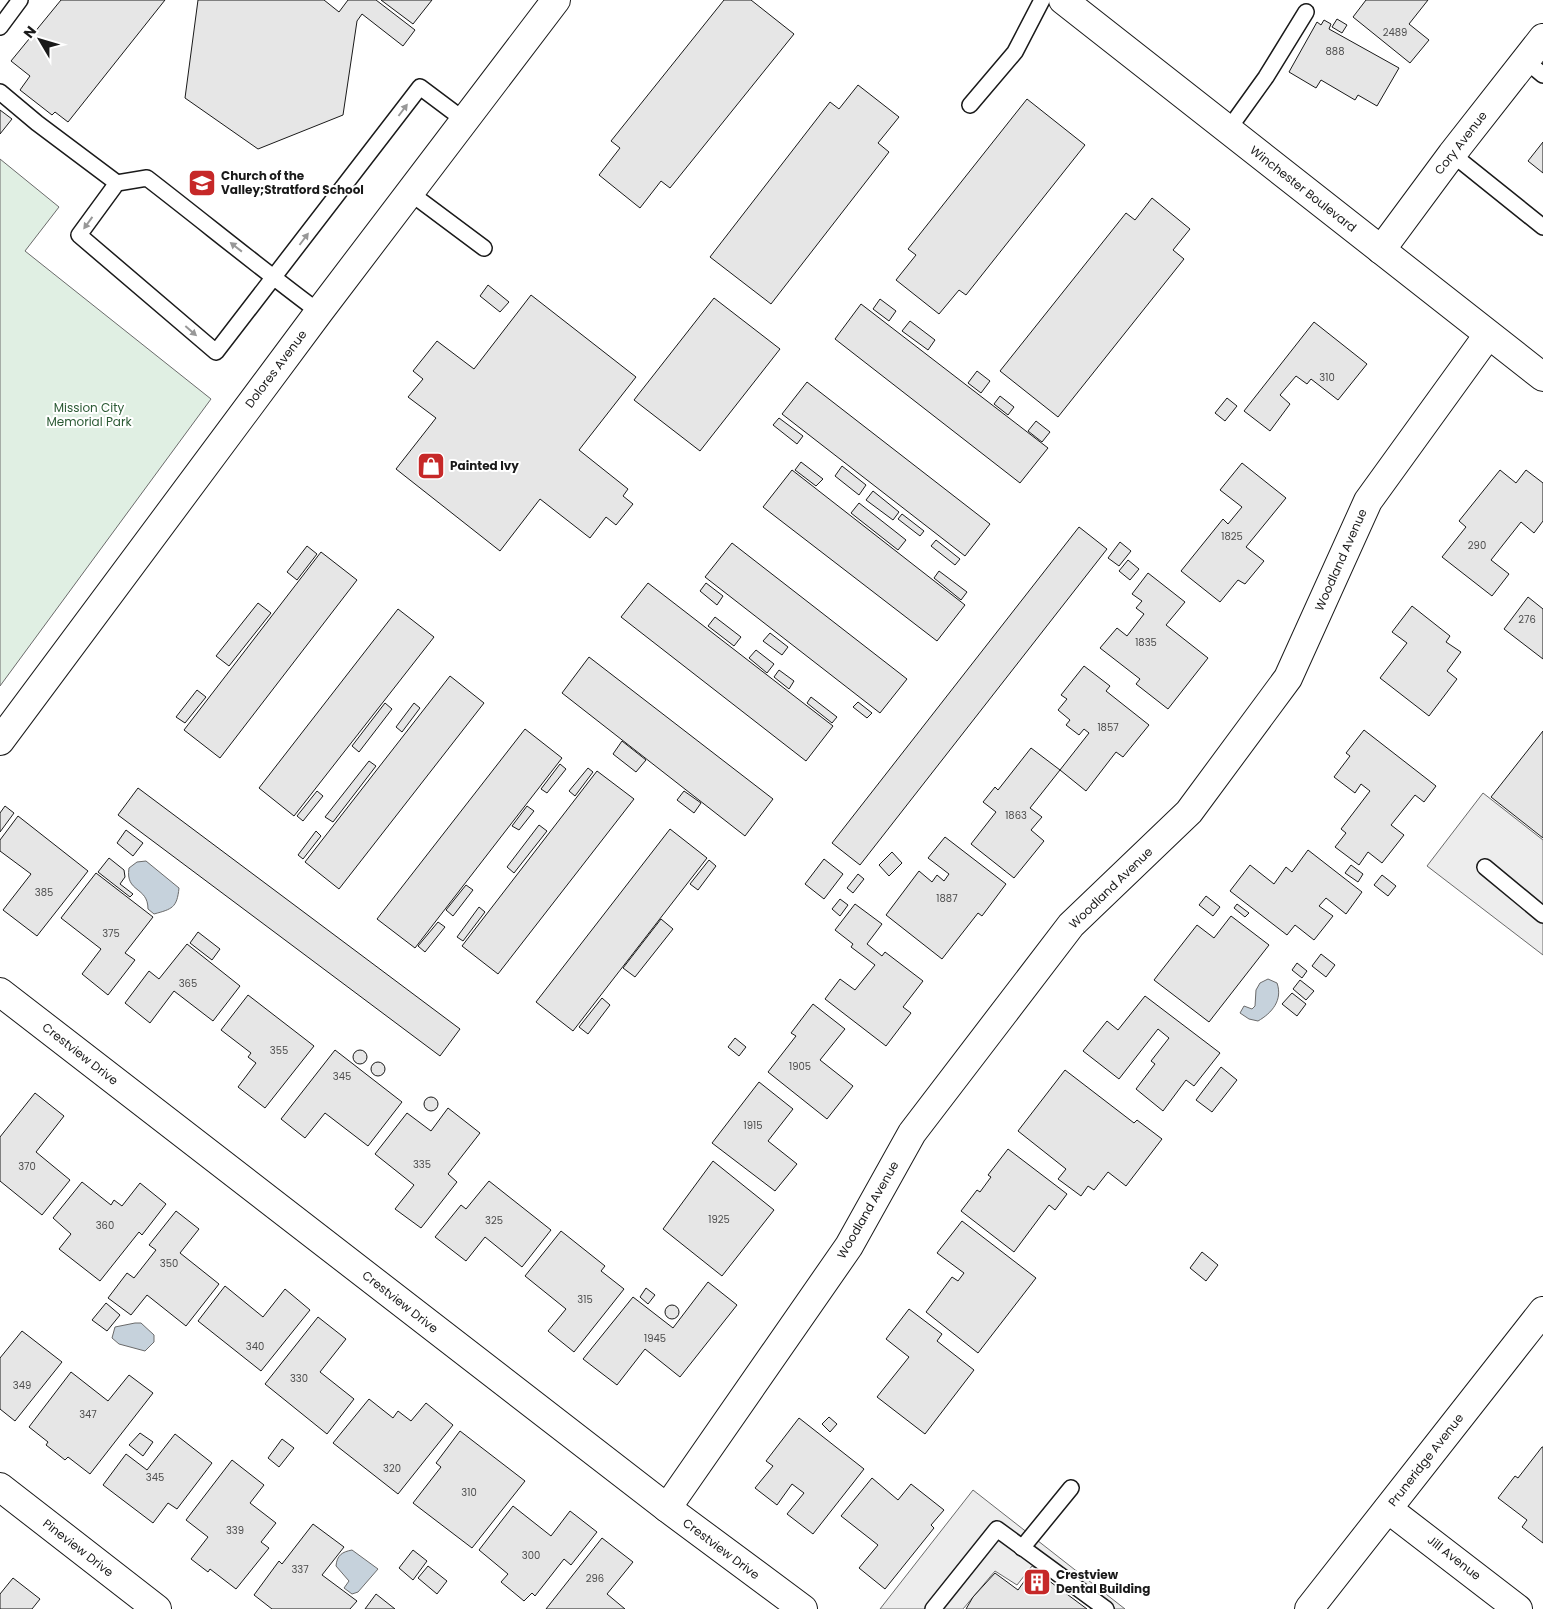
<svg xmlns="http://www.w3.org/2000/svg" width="1543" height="1609" font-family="Poppins,sans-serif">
	<rect width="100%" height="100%" fill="#fff"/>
	<path fill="#e0efe3" stroke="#6a6a6a" d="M0 159 59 207 25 251 211 399 0 686Z"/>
	<g fill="#ededed" stroke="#6a6a6a">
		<path d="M1483 793 1543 840V955L1427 866Z"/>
		<path d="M973 1490 1125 1609H1090L1091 1607 1032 1566 1017 1585 995 1571 963 1609H880Z"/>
	</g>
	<g fill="#c6d2dc" stroke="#6a6a6a">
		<path d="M146 861 179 888C177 908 172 909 154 914L148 909C148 886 125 893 129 868L137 862Z"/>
		<path d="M1268 979 1277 983C1283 1000 1272 1013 1258 1021L1249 1019 1240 1013 1244 1006 1252 1009 1255 1006 1256 990 1260 983Z"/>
		<path d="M135 1323H141L154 1335V1342L145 1351 119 1344 112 1338 115 1327Z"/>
		<path d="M352 1550 378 1569 358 1592 352 1594 344 1588 349 1581 336 1566C337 1555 342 1552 352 1550Z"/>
	</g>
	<g fill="#e6e6e6" stroke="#1a1a1a">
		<path d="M61 0H165L68 122 55 112 52 115 20 90 30 76 11 61Z"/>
		<path d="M198 0H324L339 12 348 0H376L415 30 403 46 362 14 357 21 343 115 258 149 185 98Z"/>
		<path d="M381 0H432L413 24Z"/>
		<path d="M724 0H751L794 34 670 188 661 181 640 208 599 175 620 148 611 141Z"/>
		<path d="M1366 0H1428L1409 24 1429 40 1410 63 1353 17Z"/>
		<path d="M1337 19 1347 25 1342 33 1332 27Z"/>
		<path d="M1324 20 1331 24 1329 29 1399 68 1377 106 1358 95 1355 100 1321 80 1316 88 1289 72 1317 22 1321 25Z"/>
		<path d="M858 85 899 117 878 143 889 152 771 304 710 257 830 102 839 109Z"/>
		<path d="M1027 99 1085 145 966 295 959 290 939 314 896 280 916 255 908 249Z"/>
		<path d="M0 110 12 119 0 134Z"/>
		<path d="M1543 142V173L1528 161Z"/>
		<path d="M1152 198 1190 229 1173 250 1184 259 1058 417 1000 371 1126 213 1135 220Z"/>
		<path d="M488 285 509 302 500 312 480 296Z"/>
		<path d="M531 295 636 377 579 450 628 489 623 496 633 504 616 525 606 517 590 538 540 499 500 551 396 469 436 418 408 397 423 379 413 371 437 341 474 369Z"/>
		<path d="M714 298 780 349 700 451 634 400Z"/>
		<path d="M880 299 896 311 889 321 873 309Z"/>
		<path d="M861 304 1048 448 1020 483 835 339Z"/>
		<path d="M910 321 935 340 928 350 902 331Z"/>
		<path d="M1314 322 1367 364 1338 400 1311 379 1307 384 1296 376 1280 395 1290 404 1270 431 1244 411Z"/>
		<path d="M977 371 990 381 981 393 968 383Z"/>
		<path d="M807 382 990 524 965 556 782 414Z"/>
		<path d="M1000 396 1014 407 1008 415 994 404Z"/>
		<path d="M1227 398 1237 406 1225 421 1215 413Z"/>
		<path d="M779 418 803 436 797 444 773 425Z"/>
		<path d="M1036 421 1050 432 1042 442 1028 431Z"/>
		<path d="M801 462 823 479 816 486 795 470Z"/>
		<path d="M1242 463 1286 498 1246 547 1264 561 1245 584 1238 580 1220 602 1181 571 1223 519 1228 524 1242 507 1220 490Z"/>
		<path d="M842 466 866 485 859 495 835 476Z"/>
		<path d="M792 470 965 605 937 641 763 507Z"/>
		<path d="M1500 470 1516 483 1526 470 1543 483V521L1534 533 1521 522 1491 560 1509 574 1492 596 1442 557 1466 527 1459 521Z"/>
		<path d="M873 491 899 512 893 520 866 500Z"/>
		<path d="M859 503 906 540 898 550 851 513Z"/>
		<path d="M902 514 924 531 920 536 898 519Z"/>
		<path d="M1079 527 1107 549 860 865 832 843Z"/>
		<path d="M936 540 960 559 955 565 931 546Z"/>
		<path d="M1120 542 1131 551 1119 566 1108 558Z"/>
		<path d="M732 543 907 679 880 713 705 577Z"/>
		<path d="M307 546 317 554 297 580 287 572Z"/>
		<path d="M321 552 357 580 220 758 184 730Z"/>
		<path d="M1128 560 1139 569 1130 580 1119 571Z"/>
		<path d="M939 571 967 592 961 600 934 578Z"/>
		<path d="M1148 573 1185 602 1166 625 1208 658 1168 709 1136 684 1140 679 1100 648 1117 628 1127 636 1144 614 1136 608 1142 601 1132 594Z"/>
		<path d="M648 583 833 726 806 761 621 617Z"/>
		<path d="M706 583 723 596 717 605 700 591Z"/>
		<path d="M1528 597 1543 609V659L1504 629Z"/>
		<path d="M258 603 271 613 229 666 216 656Z"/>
		<path d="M1412 606 1450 636 1446 642 1461 652 1447 671 1457 679 1429 716 1380 678 1407 643 1392 632Z"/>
		<path d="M398 609 434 637 294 816 259 788Z"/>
		<path d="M715 617 741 637 734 646 708 626Z"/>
		<path d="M770 633 788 647 782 655 763 641Z"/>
		<path d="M756 650 774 664 767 673 749 658Z"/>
		<path d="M589 657 773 799 745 836 562 693Z"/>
		<path d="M1084 666 1110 686 1106 691 1149 725 1123 757 1116 752 1086 791 1060 770 1089 733 1084 729 1079 735 1066 725 1070 720 1058 710 1067 699 1061 695Z"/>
		<path d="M779 670 794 681 789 689 774 677Z"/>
		<path d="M450 676 484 703 339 889 305 862Z"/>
		<path d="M197 690 206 697 185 723 176 717Z"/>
		<path d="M811 697 837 717 832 723 807 703Z"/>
		<path d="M858 702 872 713 867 718 853 707Z"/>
		<path d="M385 703 392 709 359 752 352 746Z"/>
		<path d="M414 703 420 708 402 732 396 727Z"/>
		<path d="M525 729 562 758 415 948 377 919Z"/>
		<path d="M1364 730 1436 786 1424 802 1415 795 1391 825 1404 835 1382 863 1368 852 1359 865 1335 847 1346 833 1341 829 1370 791 1361 784 1355 793 1334 777 1350 756 1346 753Z"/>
		<path d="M1543 731V838L1491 797Z"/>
		<path d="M622 741 646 760 636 772 613 754Z"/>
		<path d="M1031 748 1060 770 1030 808 1042 817 1031 830 1044 841 1014 878 971 844 996 812 983 802 995 787 998 790Z"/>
		<path d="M369 761 376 766 333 822 325 817Z"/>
		<path d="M560 764 566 769 547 793 541 789Z"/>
		<path d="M588 768 593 772 575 796 569 791Z"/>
		<path d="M597 771 634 799 498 974 462 946Z"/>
		<path d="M138 788 460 1029 440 1056 118 815Z"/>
		<path d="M317 791 323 796 303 821 297 816Z"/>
		<path d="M684 791 701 803 694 813 677 800Z"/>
		<path d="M5 806 14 813 0 832V813Z"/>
		<path d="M527 806 534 811 519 830 512 826Z"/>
		<path d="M18 816 88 871 37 936 3 910 31 874 0 851V840Z"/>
		<path d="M539 825 547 831 514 873 507 867Z"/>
		<path d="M670 829 707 858 573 1031 536 1002Z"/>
		<path d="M126 830 143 843 133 856 117 843Z"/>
		<path d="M316 831 321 836 303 859 298 855Z"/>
		<path d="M945 837 1006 884 982 916 978 913 942 959 886 915 919 871 932 882 937 875 944 881 949 874 928 858Z"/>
		<path d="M1308 850 1362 892 1346 914 1326 898 1319 906 1333 916 1314 940 1295 925 1287 935 1230 891 1250 865 1274 884 1286 867 1292 872Z"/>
		<path d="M892 852 902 863 889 876 879 865Z"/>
		<path d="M109 858 124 870 125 877 120 884 133 894 130 897 98 872Z"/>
		<path d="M824 859 843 874 824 899 805 884Z"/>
		<path d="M709 860 716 866 698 890 690 884Z"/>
		<path d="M1351 865 1363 874 1358 882 1345 873Z"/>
		<path d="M96 873 153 917 125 953 135 960 108 995 82 974 101 949 61 918Z"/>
		<path d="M858 874 864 879 853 893 847 888Z"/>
		<path d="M1382 875 1396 886 1388 896 1374 885Z"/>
		<path d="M466 885 473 890 453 916 446 910Z"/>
		<path d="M1206 896 1220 907 1213 916 1199 905Z"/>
		<path d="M840 899 848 905 840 916 832 909Z"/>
		<path d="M855 904 882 924 867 944 882 956 885 952 923 981 903 1007 911 1013 886 1046 825 999 840 979 855 990 875 965 851 947 853 944 835 930Z"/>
		<path d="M1237 904 1249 913 1245 917 1234 908Z"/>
		<path d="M479 907 485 912 463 941 457 937Z"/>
		<path d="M1231 916 1269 945 1209 1022 1154 980 1197 925 1214 938Z"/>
		<path d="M661 919 673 929 635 977 623 968Z"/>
		<path d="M438 922 445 927 425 952 418 946Z"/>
		<path d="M198 932 220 949 212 960 190 943Z"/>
		<path d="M187 944 240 986 213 1021 174 991 150 1023 125 1003 149 971 159 979Z"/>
		<path d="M1321 954 1335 965 1326 977 1312 966Z"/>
		<path d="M1297 963 1307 971 1302 978 1292 970Z"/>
		<path d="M1300 980 1314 991 1306 1000 1293 989Z"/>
		<path d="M1292 993 1306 1004 1297 1016 1282 1004Z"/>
		<path d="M248 995 314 1046 265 1108 238 1087 256 1063 248 1057 251 1053 221 1030Z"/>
		<path d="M1145 996 1220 1053 1194 1086 1186 1080 1163 1111 1136 1089 1155 1064 1151 1061 1169 1038 1158 1029 1119 1079 1083 1051 1107 1021 1118 1030Z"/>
		<path d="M602 998 610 1005 588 1034 579 1027Z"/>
		<path d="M813 1004 845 1029 820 1060 853 1086 827 1119 768 1072 796 1036 791 1033Z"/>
		<path d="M735 1038 746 1047 739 1056 728 1047Z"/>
		<path d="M335 1050 402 1102 368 1146 325 1113 305 1138 281 1119Z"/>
		<circle cx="360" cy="1057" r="7"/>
		<circle cx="378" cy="1069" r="7"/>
		<path d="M1221 1067 1237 1080 1212 1112 1196 1100Z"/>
		<path d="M1065 1070 1134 1123 1137 1120 1162 1139 1126 1186 1108 1172 1094 1190 1088 1186 1081 1196 1058 1179 1066 1169 1018 1131Z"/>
		<path d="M759 1082 793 1109 768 1141 797 1164 775 1191 712 1143Z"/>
		<path d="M35 1093 64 1116 36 1152 70 1180 42 1215 0 1181V1137Z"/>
		<circle cx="431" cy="1104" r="7"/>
		<path d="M448 1108 480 1133 448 1174 457 1182 421 1228 395 1209 414 1185 375 1154 407 1113 431 1131Z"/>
		<path d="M1008 1149 1067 1194 1055 1210 1049 1205 1014 1252 961 1211 977 1190 980 1192 991 1177 988 1175Z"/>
		<path d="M713 1161 774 1210 722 1276 663 1229Z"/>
		<path d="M489 1181 551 1230 522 1267 485 1237 466 1261 435 1237 461 1205 466 1209Z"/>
		<path d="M82 1182 111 1205 114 1200 122 1206 140 1183 166 1204 142 1235 139 1232 100 1281 59 1249 71 1234 53 1218Z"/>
		<path d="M176 1211 199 1229 180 1253 219 1284 186 1326 147 1295 131 1315 108 1298 127 1273 134 1278 156 1250 149 1245Z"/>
		<path d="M962 1221 1036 1278 978 1353 926 1312 952 1277 958 1281 964 1273 937 1253Z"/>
		<path d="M561 1231 605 1266 601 1271 624 1289 574 1352 548 1331 566 1309 525 1276Z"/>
		<path d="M1202 1252 1218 1265 1206 1281 1190 1268Z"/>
		<path d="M708 1282 737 1305 680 1377 645 1349 617 1385 583 1359 633 1297 673 1328Z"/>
		<path d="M225 1286 263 1317 285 1289 310 1310 261 1371 198 1321Z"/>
		<path d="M646 1288 655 1295 648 1304 640 1297Z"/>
		<path d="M106 1303 120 1315 107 1331 92 1320Z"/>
		<circle cx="672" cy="1312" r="7"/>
		<path d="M909 1309 942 1334 937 1341 974 1370 925 1434 877 1397 909 1357 886 1339Z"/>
		<path d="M318 1317 346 1339 320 1372 354 1399 327 1434 265 1384Z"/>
		<path d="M22 1331 62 1362 15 1421 0 1409V1358Z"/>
		<path d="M71 1372 108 1401 129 1375 153 1393 90 1474 68 1457 65 1460 46 1445 48 1442 29 1427Z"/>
		<path d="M369 1399 393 1418 398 1411 411 1421 426 1403 453 1425 398 1494 333 1443Z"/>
		<path d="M829 1417 837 1424 830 1432 822 1424Z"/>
		<path d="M799 1418 864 1469 813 1534 787 1514 804 1493 792 1484 777 1505 755 1488 773 1466 766 1461Z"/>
		<path d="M460 1431 525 1481 472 1548 413 1503 441 1467 436 1463Z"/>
		<path d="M140 1433 153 1442 143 1456 129 1445Z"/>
		<path d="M175 1434 212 1463 177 1509 168 1503 153 1523 103 1485 126 1454 147 1470Z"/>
		<path d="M282 1439 294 1448 279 1467 268 1458Z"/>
		<path d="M1542 1447H1543V1543L1522 1527 1527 1520 1498 1498 1515 1476 1518 1478Z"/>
		<path d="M232 1460 264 1485 250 1503 276 1523 261 1542 269 1548 236 1589 210 1569 208 1572 191 1559 208 1537 186 1520Z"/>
		<path d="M872 1478 898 1500 911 1484 944 1510 931 1525 934 1528 885 1589 859 1568 878 1545 841 1516Z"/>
		<path d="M513 1506 551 1536 570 1511 597 1532 571 1565 564 1559 535 1596 532 1593 524 1601 501 1582 508 1574 479 1550Z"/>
		<path d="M313 1524 344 1547 322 1575 357 1601 350 1609H272L254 1595 279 1561 282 1564Z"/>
		<path d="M602 1538 633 1562 607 1594 625 1609H546Z"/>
		<path d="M413 1550 427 1561 413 1580 399 1568Z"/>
		<path d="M428 1566 447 1581 437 1594 418 1578Z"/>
		<path d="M1033 1569 1087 1609H966L973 1597 995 1573 1018 1590Z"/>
		<path d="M13 1578 40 1599 32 1609H0V1594Z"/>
		<path d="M376 1594 395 1609H365Z"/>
	</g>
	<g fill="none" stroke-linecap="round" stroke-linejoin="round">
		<g stroke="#1a1a1a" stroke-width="18">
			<g id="service">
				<path d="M0 27 20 0"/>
				<path d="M1525 60 1543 75"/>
				<path d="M0 92 37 123 117 183"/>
				<path d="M970 105 1015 52 1042 0"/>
				<path d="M1228 130 1266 77 1306 12"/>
				<path d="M1452 154 1543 227"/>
				<path d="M409 192 484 248"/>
				<path d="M319 312C260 268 204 222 147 178L117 183 79 235 216 352 420 87 464 120"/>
				<path d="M1485 867 1543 915"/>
				<path d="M1022 1548 1071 1488"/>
				<path d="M933 1609 997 1529 1106 1609"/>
			</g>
		</g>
		<g stroke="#1a1a1a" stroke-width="30">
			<g id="minor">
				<path d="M1381 250 1452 154 1543 38"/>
				<path d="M0 741 319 312 556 0"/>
				<path d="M0 992 667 1508 803 1609"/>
				<path d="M0 1487 157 1609"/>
				<path d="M667 1508 849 1246 912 1133 1071 925 1189 812 1288 678 1368 501 1488 335"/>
				<path d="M1388 1509 1518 1609"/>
			</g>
		</g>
		<g stroke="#1a1a1a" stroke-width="30">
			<g id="secondary">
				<path d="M1063 0 1543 377"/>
				<path d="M1309 1609 1543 1311"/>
			</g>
		</g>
		<use href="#service" stroke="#fff" stroke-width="15"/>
		<use href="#minor" stroke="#fff" stroke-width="28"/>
		<use href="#secondary" stroke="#fff" stroke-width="28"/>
	</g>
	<defs><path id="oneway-solid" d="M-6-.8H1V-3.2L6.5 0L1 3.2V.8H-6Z" transform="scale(1.25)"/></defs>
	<g fill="#989898">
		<use href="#oneway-solid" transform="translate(403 110) rotate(-53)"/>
		<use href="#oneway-solid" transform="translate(88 223) rotate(126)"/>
		<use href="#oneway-solid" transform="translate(304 239) rotate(-53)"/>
		<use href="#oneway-solid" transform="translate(236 247) rotate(-142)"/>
		<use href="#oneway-solid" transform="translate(191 331) rotate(41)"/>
	</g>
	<defs>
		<g id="school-square" transform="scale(1.4375)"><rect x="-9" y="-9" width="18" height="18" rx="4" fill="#c62828" stroke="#fff"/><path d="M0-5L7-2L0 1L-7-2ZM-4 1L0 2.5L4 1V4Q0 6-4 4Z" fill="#fff"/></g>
		<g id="shop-square" transform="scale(1.4375)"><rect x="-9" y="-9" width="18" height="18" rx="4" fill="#c62828" stroke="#fff"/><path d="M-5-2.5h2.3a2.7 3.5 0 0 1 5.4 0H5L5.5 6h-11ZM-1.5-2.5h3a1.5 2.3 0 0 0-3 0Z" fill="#fff"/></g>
		<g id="building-square" transform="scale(1.4375)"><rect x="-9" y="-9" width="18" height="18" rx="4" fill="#c62828" stroke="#fff"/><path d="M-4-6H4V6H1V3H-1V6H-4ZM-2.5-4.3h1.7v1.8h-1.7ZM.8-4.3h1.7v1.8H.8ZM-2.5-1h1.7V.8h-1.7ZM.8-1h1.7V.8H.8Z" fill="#fff"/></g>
	</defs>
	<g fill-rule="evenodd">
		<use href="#school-square" x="202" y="183"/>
		<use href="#shop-square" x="431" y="466"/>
		<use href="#building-square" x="1037" y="1582"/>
	</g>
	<g text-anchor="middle" stroke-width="4" stroke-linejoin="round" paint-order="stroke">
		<g font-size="10" fill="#4d4d4d">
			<text x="1395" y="36">2489</text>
			<text x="1335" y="55">888</text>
			<text x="1327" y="381">310</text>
			<text x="1232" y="540">1825</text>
			<text x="1477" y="549">290</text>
			<text x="1527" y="623">276</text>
			<text x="1146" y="646">1835</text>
			<text x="1108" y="731">1857</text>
			<text x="1016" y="819">1863</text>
			<text x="44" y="896">385</text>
			<text x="947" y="902">1887</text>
			<text x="111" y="937">375</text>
			<text x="188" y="987">365</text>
			<text x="279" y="1054">355</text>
			<text x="800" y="1070">1905</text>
			<text x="342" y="1080">345</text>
			<text x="753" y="1129">1915</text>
			<text x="422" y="1168">335</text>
			<text x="27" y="1170">370</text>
			<text x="719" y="1223">1925</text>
			<text x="494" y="1224">325</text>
			<text x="105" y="1229">360</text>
			<text x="169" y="1267">350</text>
			<text x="585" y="1303">315</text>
			<text x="655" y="1342">1945</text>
			<text x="255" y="1350">340</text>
			<text x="299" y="1382">330</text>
			<text x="22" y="1389">349</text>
			<text x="88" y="1418">347</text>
			<text x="392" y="1472">320</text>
			<text x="155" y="1481">345</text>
			<text x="469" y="1496">310</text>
			<text x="235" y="1534">339</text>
			<text x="531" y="1559">300</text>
			<text x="300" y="1573">337</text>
			<text x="595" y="1582">296</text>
		</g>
		<g font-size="12" fill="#1a1a1a" stroke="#fff">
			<text transform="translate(1461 143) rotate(-52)" y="4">Cory Avenue</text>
			<text transform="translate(1303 189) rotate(38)" y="4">Winchester Boulevard</text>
			<text transform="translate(276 369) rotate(-53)" y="4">Dolores Avenue</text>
			<text transform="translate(1341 560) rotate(-66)" y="4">Woodland Avenue</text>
			<text transform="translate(1111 888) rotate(-44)" y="4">Woodland Avenue</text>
			<text transform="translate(80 1054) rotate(38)" y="4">Crestview Drive</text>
			<text transform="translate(868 1210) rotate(-60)" y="4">Woodland Avenue</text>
			<text transform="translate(400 1302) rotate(38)" y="4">Crestview Drive</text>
			<text transform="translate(1426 1460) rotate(-52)" y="4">Pruneridge Avenue</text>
			<text transform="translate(78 1548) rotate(38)" y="4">Pineview Drive</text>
			<text transform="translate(721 1549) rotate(37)" y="4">Crestview Drive</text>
			<text transform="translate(1454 1558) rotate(38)" y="4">Jill Avenue</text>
		</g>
		<g font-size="12" font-weight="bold" fill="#1a1a1a" stroke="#fff" text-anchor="start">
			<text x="221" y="180">Church of the<tspan x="221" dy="14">Valley;Stratford School</tspan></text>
			<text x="450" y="470">Painted Ivy</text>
			<text x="1056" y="1579">Crestview<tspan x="1056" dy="14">Dental Building</tspan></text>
		</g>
		<g font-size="12" fill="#2b5a34" stroke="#fff">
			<text x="89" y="412">Mission City<tspan x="89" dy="14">Memorial Park</tspan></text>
		</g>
	</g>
	<g transform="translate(40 40) rotate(308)" stroke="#ffffff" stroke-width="4" paint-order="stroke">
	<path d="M0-4L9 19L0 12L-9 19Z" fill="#1a1a1a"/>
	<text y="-8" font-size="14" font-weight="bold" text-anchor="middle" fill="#1a1a1a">N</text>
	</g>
</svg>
